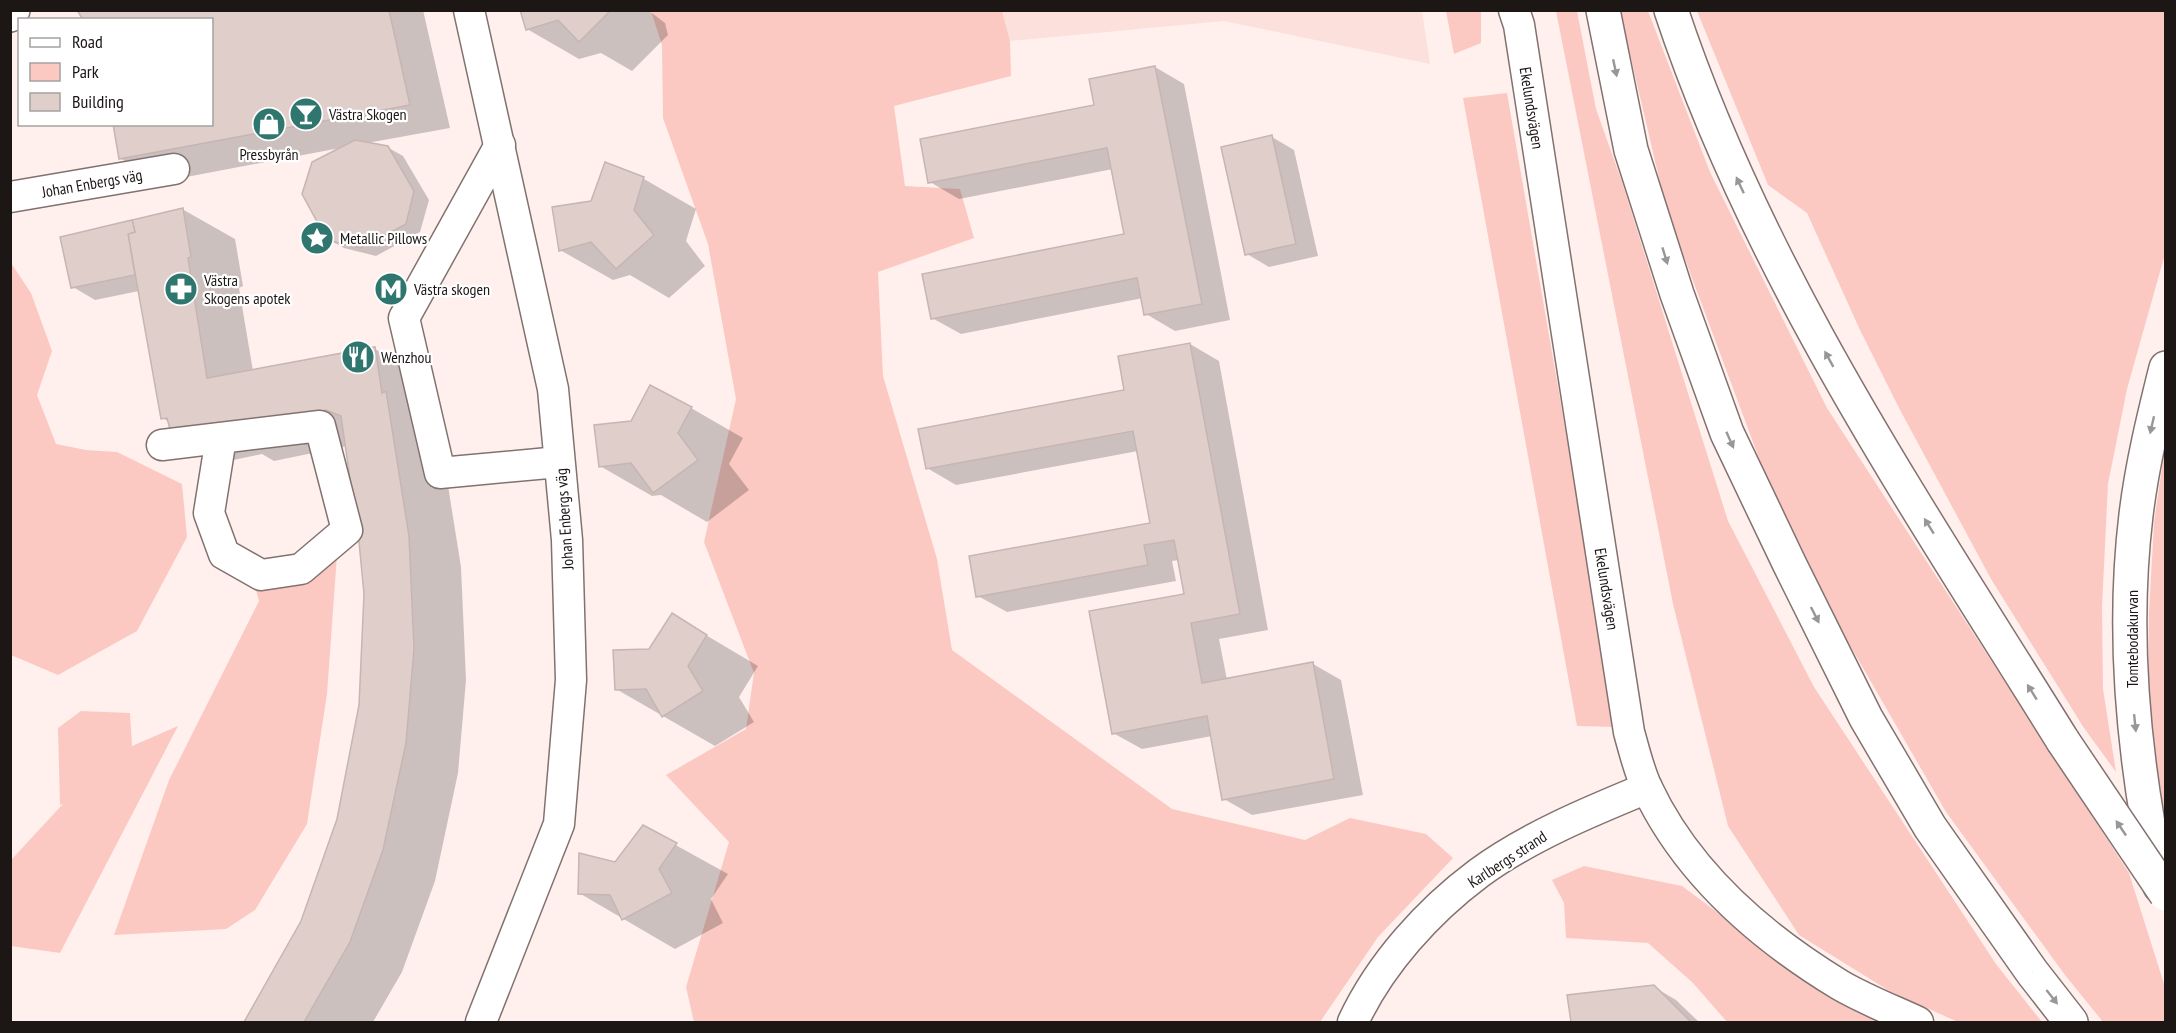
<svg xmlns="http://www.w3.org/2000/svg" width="2176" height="1033" font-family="'PT Sans Narrow',sans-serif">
	<rect width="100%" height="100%" fill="#fff0ee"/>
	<path fill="#fbe0dc" d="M1002 11H1422L1430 64 1224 21 1010 41Z"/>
	<g fill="#fbc9c2">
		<path d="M651 11H1002L1010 41 1011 76 894 106 905 186 960 189 974 238 878 272 883 376 937 559 952 650 1172 809 1305 840 1350 818 1426 834 1453 858 1378 937 1320 1022H694L686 987 729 842 666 775 746 729 754 673 704 542 736 399 708 244 663 118 662 45Z"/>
		<path d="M1446 11H1481V43L1454 54Z"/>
		<path d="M1556 11H1577L1596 109 1622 182 1728 521 1814 687 1996 964 2042 1022H1958L1891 992 1799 935 1728 826 1673 604Z"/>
		<path d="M1620 11H1648L1710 172 1827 408 2129 873 2165 987V1022H2103L2065 975 1946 812 1848 642 1763 469 1666 208Z"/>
		<path d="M1697 11H2165V254L2127 389 2108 484 2102 607 2103 689 2116 772 2084 728 1991 579 1899 408 1860 330 1807 213 1768 185Z"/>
		<path d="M1507 93 1617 727 1577 726 1463 98Z"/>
		<path d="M11 263 31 293 52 351 37 395 56 444 86 450 117 452 182 484 187 537 137 631 58 675 11 655Z"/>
		<path d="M2165 446V831L2148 704 2149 613 2154 523Z"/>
		<path d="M337 555 327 694 307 824 255 910 226 929 114 935 169 780 259 601 255 586 292 587Z"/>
		<path d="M81 711 130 713 132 746 178 726 60 953 11 946V860L63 804 60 805 58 728Z"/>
		<path d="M1584 866 1682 886 1819 988 1877 1022H1727L1693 983 1648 943 1566 938 1564 903 1552 880Z"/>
	</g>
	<g fill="#0003">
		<path d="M79 10H423L450 128 367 143 387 147 403 156 429 200 420 232 376 256 344 248 328 239 340 148 160 182 120 158 212 124V20Z"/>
		<path d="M522 10H648L665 23 668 35 632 71 601 53 579 59 527 29Z"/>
		<path d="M1155 67 1184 84 1230 320 1175 331 1146 314 1143 298 961 334 932 318 1126 235 1113 169 959 199 930 182 1096 106Z"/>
		<path d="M1272 137 1294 150 1318 256 1269 267 1247 254Z"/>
		<path d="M606 164 644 179 696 209 686 241 705 266 669 298 630 275 613 280 560 250 592 202Z"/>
		<path d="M182 209 235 239 243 286 239 288 253 371 375 349 427 379 438 423 461 567 466 680 458 773 435 881 402 972 373 1022H246L303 921 339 820 361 705 366 594 347 446 274 461 262 454 224 462 163 418 139 291 95 300 73 287 62 238Z"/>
		<path d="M1190 344 1219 361 1268 630 1219 639 1227 680 1313 664 1341 680 1363 795 1252 815 1224 799 1212 736 1142 749 1113 733 1185 595 1179 560 1172 561 1176 581 1007 612 978 596 1151 524 1138 451 956 485 927 468 1126 392Z"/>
		<path d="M691 408 743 438 729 464 749 490 707 522 661 495 652 496 600 466Z"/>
		<path d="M672 615 758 666 739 697 754 722 715 746 616 689 650 650Z"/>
		<path d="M643 827 728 874 711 899 723 923 675 949 579 893 616 864Z"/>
		<path d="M1654 987 1676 1000 1699 1022H1572L1569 997Z"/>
	</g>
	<g fill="#e0cecb" stroke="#c6b5b2" stroke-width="1.5">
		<path d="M77 10H389L410 105 119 159 113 124H212V20H83Z"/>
		<path d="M520 10H611L579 42 558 20 526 30Z"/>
		<path d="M1155 66 1202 304 1144 315 1137 278 931 319 922 274 1124 234 1107 148 928 183 920 139 1094 105 1089 79Z"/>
		<path d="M1272 135 1296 244 1245 255 1221 147Z"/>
		<path d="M355 140 388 146 414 191 406 224 361 248 327 240 302 194 312 162Z"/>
		<path d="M605 162 644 177 634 210 654 235 616 269 591 242 559 251 552 207 591 201Z"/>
		<path d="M183 208 191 257 188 258 207 378 375 347 382 393 386 391 409 536 414 649 406 743 383 850 350 942 304 1022H244L301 921 337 819 359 705 364 594 359 542 341 416 326 410 220 432 171 433 167 418 161 419 128 234 135 232 132 220Z"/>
		<path d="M132 220 135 232 128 234 135 275 71 288 60 237Z"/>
		<path d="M1190 343 1240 614 1191 623 1202 683 1313 662 1334 779 1222 800 1207 716 1112 734 1089 611 1184 594 1174 540 1144 545 1148 565 976 597 969 556 1150 523 1133 431 926 469 918 429 1124 390 1118 356Z"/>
		<path d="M650 385 692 407 678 433 698 460 653 493 631 463 599 467 594 425 631 421Z"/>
		<path d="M672 613 707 635 688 666 703 691 662 717 646 689 615 690 613 650 649 649Z"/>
		<path d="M643 825 677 843 659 869 672 893 622 920 610 895 578 894 579 853 615 862Z"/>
		<path d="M1654 985 1691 1022H1571L1567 995Z"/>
	</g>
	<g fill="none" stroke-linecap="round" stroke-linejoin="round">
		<g stroke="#82726f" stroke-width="33">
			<g id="street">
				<path d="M469 10 553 389 567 540 571 680 559 824 481 1022"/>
				<path d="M1514 10 1519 25 1629 732C1634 750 1639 771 1647 788 1687 873 1761 937 1840 985 1864 999 1892 1010 1918 1022"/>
				<path d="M500 145 404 318 440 473 559 462"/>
				<path d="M10 197 174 169"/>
				<path d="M162 445 320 426 347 530 301 569 261 575 224 554 209 513 221 438"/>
				<path d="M1353 1022C1380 964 1428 911 1479 873 1528 837 1591 811 1647 788"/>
			</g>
		</g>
		<g stroke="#82726f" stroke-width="36">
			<path id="secondary" d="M10 15 13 10"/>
		</g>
		<g stroke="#82726f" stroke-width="36">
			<g id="highway">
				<path d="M1603 10 1631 150 1677 294 1727 433 1789 563 1866 718 1930 827 2032 972 2071 1022"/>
				<path d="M1671 10C1759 275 1917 506 2063 741"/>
				<path d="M2160 886C2134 764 2121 639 2136 515 2142 465 2154 416 2166 368"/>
			</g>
		</g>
		<use href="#street" stroke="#fff" stroke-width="30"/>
		<use href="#secondary" stroke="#fff" stroke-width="33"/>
		<use href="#highway" stroke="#fff" stroke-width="33"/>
		<g stroke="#82726f" stroke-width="36" stroke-linecap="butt">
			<path id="highway-bridge" d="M2063 741 2166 894"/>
		</g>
		<use href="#highway-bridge" stroke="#fff" stroke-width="33"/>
	</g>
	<defs><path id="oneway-solid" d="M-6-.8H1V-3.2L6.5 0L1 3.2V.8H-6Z" transform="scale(1.5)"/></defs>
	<g fill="#999696">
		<use href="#oneway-solid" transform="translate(1615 68) rotate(78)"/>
		<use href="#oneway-solid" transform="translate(1740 185) rotate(-115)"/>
		<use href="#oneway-solid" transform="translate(1665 256) rotate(73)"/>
		<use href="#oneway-solid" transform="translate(1829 359) rotate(-119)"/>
		<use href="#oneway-solid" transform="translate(2152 425) rotate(103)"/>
		<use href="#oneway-solid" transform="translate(1730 440) rotate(66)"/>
		<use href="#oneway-solid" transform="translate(1929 526) rotate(-122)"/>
		<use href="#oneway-solid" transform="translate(1815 615) rotate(63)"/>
		<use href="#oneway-solid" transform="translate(2032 692) rotate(-122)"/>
		<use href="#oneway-solid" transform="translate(2135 723) rotate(84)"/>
		<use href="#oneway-solid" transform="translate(2121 828) rotate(-124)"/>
		<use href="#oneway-solid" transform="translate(2052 997) rotate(52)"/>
	</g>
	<defs>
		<g id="bar-disc" transform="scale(1.725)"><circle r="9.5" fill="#2f766f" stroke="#fff"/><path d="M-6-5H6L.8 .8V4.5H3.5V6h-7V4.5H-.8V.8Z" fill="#fff"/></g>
		<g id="shop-disc" transform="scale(1.725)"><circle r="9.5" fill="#2f766f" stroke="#fff"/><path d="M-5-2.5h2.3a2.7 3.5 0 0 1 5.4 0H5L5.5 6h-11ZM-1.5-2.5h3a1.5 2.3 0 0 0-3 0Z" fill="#fff"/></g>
		<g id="sight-disc" transform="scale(1.725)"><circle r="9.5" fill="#2f766f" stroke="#fff"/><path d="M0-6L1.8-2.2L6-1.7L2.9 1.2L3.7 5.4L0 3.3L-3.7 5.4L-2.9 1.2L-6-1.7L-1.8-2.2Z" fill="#fff"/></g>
		<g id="pharmacy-disc" transform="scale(1.725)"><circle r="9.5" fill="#2f766f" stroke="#fff"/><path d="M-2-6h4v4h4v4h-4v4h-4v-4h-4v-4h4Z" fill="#fff"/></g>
		<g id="metro-disc" transform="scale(1.725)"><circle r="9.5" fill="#2f766f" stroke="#fff"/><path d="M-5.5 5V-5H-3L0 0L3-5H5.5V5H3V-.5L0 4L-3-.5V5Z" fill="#fff"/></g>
		<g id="restaurant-disc" transform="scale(1.725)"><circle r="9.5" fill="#2f766f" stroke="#fff"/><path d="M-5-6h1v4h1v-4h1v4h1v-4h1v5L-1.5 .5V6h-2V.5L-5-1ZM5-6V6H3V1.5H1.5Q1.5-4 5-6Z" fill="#fff"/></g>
	</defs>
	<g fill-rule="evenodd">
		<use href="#bar-disc" x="306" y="114"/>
		<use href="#shop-disc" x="269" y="124"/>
		<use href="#sight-disc" x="317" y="238"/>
		<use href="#pharmacy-disc" x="181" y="289"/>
		<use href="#metro-disc" x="391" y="289"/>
		<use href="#restaurant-disc" x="358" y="357"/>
	</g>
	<g text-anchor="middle" stroke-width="4.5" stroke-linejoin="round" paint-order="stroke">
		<g font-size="16" fill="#1c1615" stroke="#fff">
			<text transform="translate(1532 108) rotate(81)" y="6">Ekelundsvägen</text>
			<text transform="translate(92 183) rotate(-10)" y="6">Johan Enbergs väg</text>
			<text transform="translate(564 519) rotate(-94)" y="6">Johan Enbergs väg</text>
			<text transform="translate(1607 589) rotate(81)" y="6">Ekelundsvägen</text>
			<text transform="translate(2132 639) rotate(-90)" y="6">Tomtebodakurvan</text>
			<text transform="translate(1507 859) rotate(-33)" y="6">Karlbergs strand</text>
		</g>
		<g font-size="16" fill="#1c1615" stroke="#fff" text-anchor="start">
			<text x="329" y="120">Västra Skogen</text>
			<text x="269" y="160" text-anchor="middle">Pressbyrån</text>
			<text x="340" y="244">Metallic Pillows</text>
			<text x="204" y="286">Västra<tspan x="204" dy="18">Skogens apotek</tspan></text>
			<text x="414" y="295">Västra skogen</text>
			<text x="381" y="363">Wenzhou</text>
		</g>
	</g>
	<rect width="2176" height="1033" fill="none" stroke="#1c1615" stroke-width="24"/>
	<rect x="18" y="18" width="195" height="108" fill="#ffffff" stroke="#a4a2a1" stroke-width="1.5"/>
	<rect x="30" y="38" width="30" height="9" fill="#ffffff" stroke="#a4a2a1" stroke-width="1.5"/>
	<text x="72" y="48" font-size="18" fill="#1c1615">Road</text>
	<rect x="30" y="63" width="30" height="18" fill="#fbc9c2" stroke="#a4a2a1" stroke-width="1.5"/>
	<text x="72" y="78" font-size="18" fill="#1c1615">Park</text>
	<rect x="30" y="93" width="30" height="18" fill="#e0cecb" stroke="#a4a2a1" stroke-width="1.5"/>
	<text x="72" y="108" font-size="18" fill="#1c1615">Building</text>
</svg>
